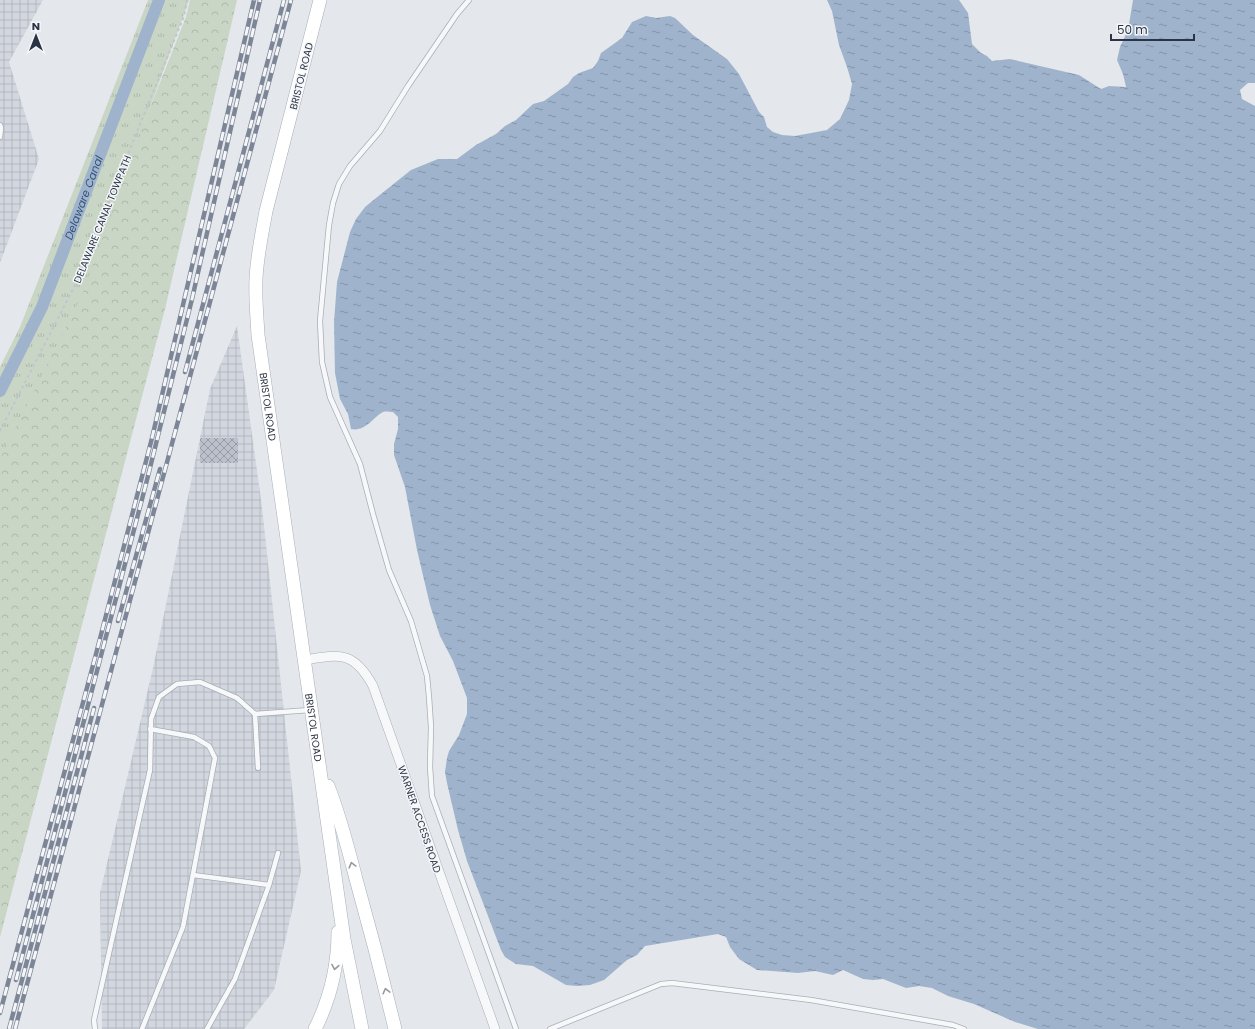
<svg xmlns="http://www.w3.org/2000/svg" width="1255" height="1029" font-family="Poppins,sans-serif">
	<defs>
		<pattern id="industrial-grid" width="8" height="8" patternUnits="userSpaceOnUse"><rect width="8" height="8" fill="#d2d6de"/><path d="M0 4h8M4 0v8" fill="none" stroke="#b4b8c0"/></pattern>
		<pattern id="forest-crowns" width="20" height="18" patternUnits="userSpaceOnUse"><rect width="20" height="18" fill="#c9d6c5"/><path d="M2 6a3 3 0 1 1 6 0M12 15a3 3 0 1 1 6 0" fill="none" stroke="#adb8ab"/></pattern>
		<pattern id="park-tufts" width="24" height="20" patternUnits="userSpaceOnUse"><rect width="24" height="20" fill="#c9d6c5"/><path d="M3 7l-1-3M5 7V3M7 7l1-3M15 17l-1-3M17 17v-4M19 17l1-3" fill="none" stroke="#adb8ab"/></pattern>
		<pattern id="water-ripples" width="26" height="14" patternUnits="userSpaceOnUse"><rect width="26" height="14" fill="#9fb4cc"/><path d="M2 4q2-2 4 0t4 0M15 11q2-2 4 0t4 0" fill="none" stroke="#8293a7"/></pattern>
		<pattern id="building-cross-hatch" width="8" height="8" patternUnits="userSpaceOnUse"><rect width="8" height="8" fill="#bbc0ca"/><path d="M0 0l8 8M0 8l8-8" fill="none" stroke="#989da6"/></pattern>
	</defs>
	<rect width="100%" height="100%" fill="#e4e7ec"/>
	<g fill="url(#industrial-grid)">
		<path d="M0 0H43L9 62 39 159 0 263Z"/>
		<path d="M237 326 262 507 301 871 274 990 244 1029H102L100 893 153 668 210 389Z"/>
	</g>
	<path fill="url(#forest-crowns)" d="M190 0H237L165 309 0 937V440L79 287 186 17Z"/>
	<path fill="url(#park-tufts)" d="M148 0H189L82 295 0 459V367L20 327Z"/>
	<path fill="url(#water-ripples)" d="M827 0H959L968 13 972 44 981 53 987 56 992 61 1010 59 1079 75 1101 89 1109 86 1126 87 1123 74 1117 60 1120 47 1128 30 1133 0H1255V83H1248L1240 90 1242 99 1255 106V1029H1038L1015 1022 974 1004 948 996 932 988 919 986 906 988 883 979 873 980 863 979 843 970 833 975 815 971 798 973 757 970 739 959 730 947 726 937 718 934 645 946 637 955 627 960 604 980 590 985 577 986 566 985 533 966 516 964 505 957 501 950 467 861 458 830 447 783 445 772 447 758 449 751 459 735 467 714V698L453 661 440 636 430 605 417 550 405 487 394 455V444L398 429V417L393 412C390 412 386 411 383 412 373 417 366 432 351 429L348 414 340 399 335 373 334 322 337 282 350 232 356 219 365 207 376 198 411 170 438 159H457L476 145 496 134 505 126 516 120 533 104 544 101 568 84 573 77 579 73 593 68 598 61 601 53 622 38 632 22 646 16 656 18 670 16 675 18 693 35 727 59 739 74 759 112 764 117 767 127 773 132 782 135 795 136 827 130 840 119 849 100 852 84 847 67 839 45 832 11Z"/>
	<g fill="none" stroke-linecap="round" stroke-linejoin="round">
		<path stroke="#9fb4cc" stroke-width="12" id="s1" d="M0 391 42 307 159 0"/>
	</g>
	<rect fill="url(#building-cross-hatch)" x="200" y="438" width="38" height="25"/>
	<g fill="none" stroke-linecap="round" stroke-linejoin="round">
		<g stroke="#a9aeb7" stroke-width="6">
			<g id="service">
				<path d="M469 0 457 14 408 86 380 131 350 166 339 184 333 203 329 225 320 321 322 362 330 397 360 464 373 514 389 570 411 621 427 676 429 697 431 727 430 767 432 796 516 1029"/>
				<path d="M0 125 1 128 0 137"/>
				<path d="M258 768 255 714 310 710"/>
				<path d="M193 875 269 885"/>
				<path d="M95 1029 94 1020 150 770 151 719 159 697 177 684 200 682 237 698 255 714"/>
				<path d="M142 1029 183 927 215 758 209 746 194 737 150 729"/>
				<path d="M207 1029 235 979 269 885 278 853"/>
				<path d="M550 1029 661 984 672 983 811 1000 953 1025 964 1029"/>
			</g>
		</g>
		<g stroke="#a9aeb7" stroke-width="10">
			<path id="minor" d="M305 660C340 654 354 651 373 686L495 1029"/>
		</g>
		<g stroke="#a9aeb7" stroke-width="14">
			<g id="secondary">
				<path id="s2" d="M320 0 266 211C262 233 257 256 256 279 255 297 257 316 258 335L344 939 362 1029"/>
				<path d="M328 786C340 816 348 848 356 879 370 929 383 979 395 1029"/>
				<path d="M315 1029C330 999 338 965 338 932"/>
			</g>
		</g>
		<path stroke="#c2c5cb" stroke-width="2" stroke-dasharray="3 3" stroke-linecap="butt" d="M0 431 74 287 184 16 187 0"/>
		<use href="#service" stroke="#f7f8fa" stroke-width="4.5"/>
		<use href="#minor" stroke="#f7f8fa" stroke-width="9"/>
		<use href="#secondary" stroke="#fff" stroke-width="13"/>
		<g stroke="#7d8696" stroke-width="4.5">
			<g id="rail">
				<path d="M185 372 284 0"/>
				<path d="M118 621 160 469"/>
				<path d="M16 980 146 484 192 299 260 0"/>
				<path d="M0 1013 96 654 152 438 254 0"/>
				<path d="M9 1029 94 708"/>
				<path d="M15 1029 291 0"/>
			</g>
		</g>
		<use href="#rail" stroke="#f4f6f9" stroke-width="3" stroke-dasharray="9" stroke-linecap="butt"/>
	</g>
	<defs><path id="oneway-chevron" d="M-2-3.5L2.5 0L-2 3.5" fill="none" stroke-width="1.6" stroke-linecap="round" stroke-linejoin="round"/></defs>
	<g stroke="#959aa2">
		<use href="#oneway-chevron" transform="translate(352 865) rotate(-105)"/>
		<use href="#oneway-chevron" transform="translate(335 967) rotate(100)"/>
		<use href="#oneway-chevron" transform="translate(386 991) rotate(-104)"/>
	</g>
	<g text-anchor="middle" stroke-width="3" stroke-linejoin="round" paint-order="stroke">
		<g font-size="10" fill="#2b3445" stroke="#f4f6f9">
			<text transform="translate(301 76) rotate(-76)" y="4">BRISTOL ROAD</text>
			<text transform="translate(102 219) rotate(-68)" y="4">DELAWARE CANAL TOWPATH</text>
			<text dy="4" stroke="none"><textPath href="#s2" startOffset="415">BRISTOL ROAD</textPath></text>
			<text dy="4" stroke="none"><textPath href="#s2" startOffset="739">BRISTOL ROAD</textPath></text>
			<text transform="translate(420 819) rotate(71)" y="4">WARNER ACCESS ROAD</text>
		</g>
		<g font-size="11" font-style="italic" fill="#34527a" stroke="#f4f6f9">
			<text dy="4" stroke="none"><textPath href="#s1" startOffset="211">Delaware Canal</textPath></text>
		</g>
	</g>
	<g transform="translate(36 36)" stroke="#f4f6f9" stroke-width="3" paint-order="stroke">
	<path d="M0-3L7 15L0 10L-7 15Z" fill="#2b3445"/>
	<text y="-6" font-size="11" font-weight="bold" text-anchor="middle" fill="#2b3445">N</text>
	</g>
	<path d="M1111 34v6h83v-6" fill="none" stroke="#2b3445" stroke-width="2"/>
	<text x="1117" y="34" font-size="12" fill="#2b3445" stroke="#f4f6f9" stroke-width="3" paint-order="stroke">50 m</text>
</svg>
